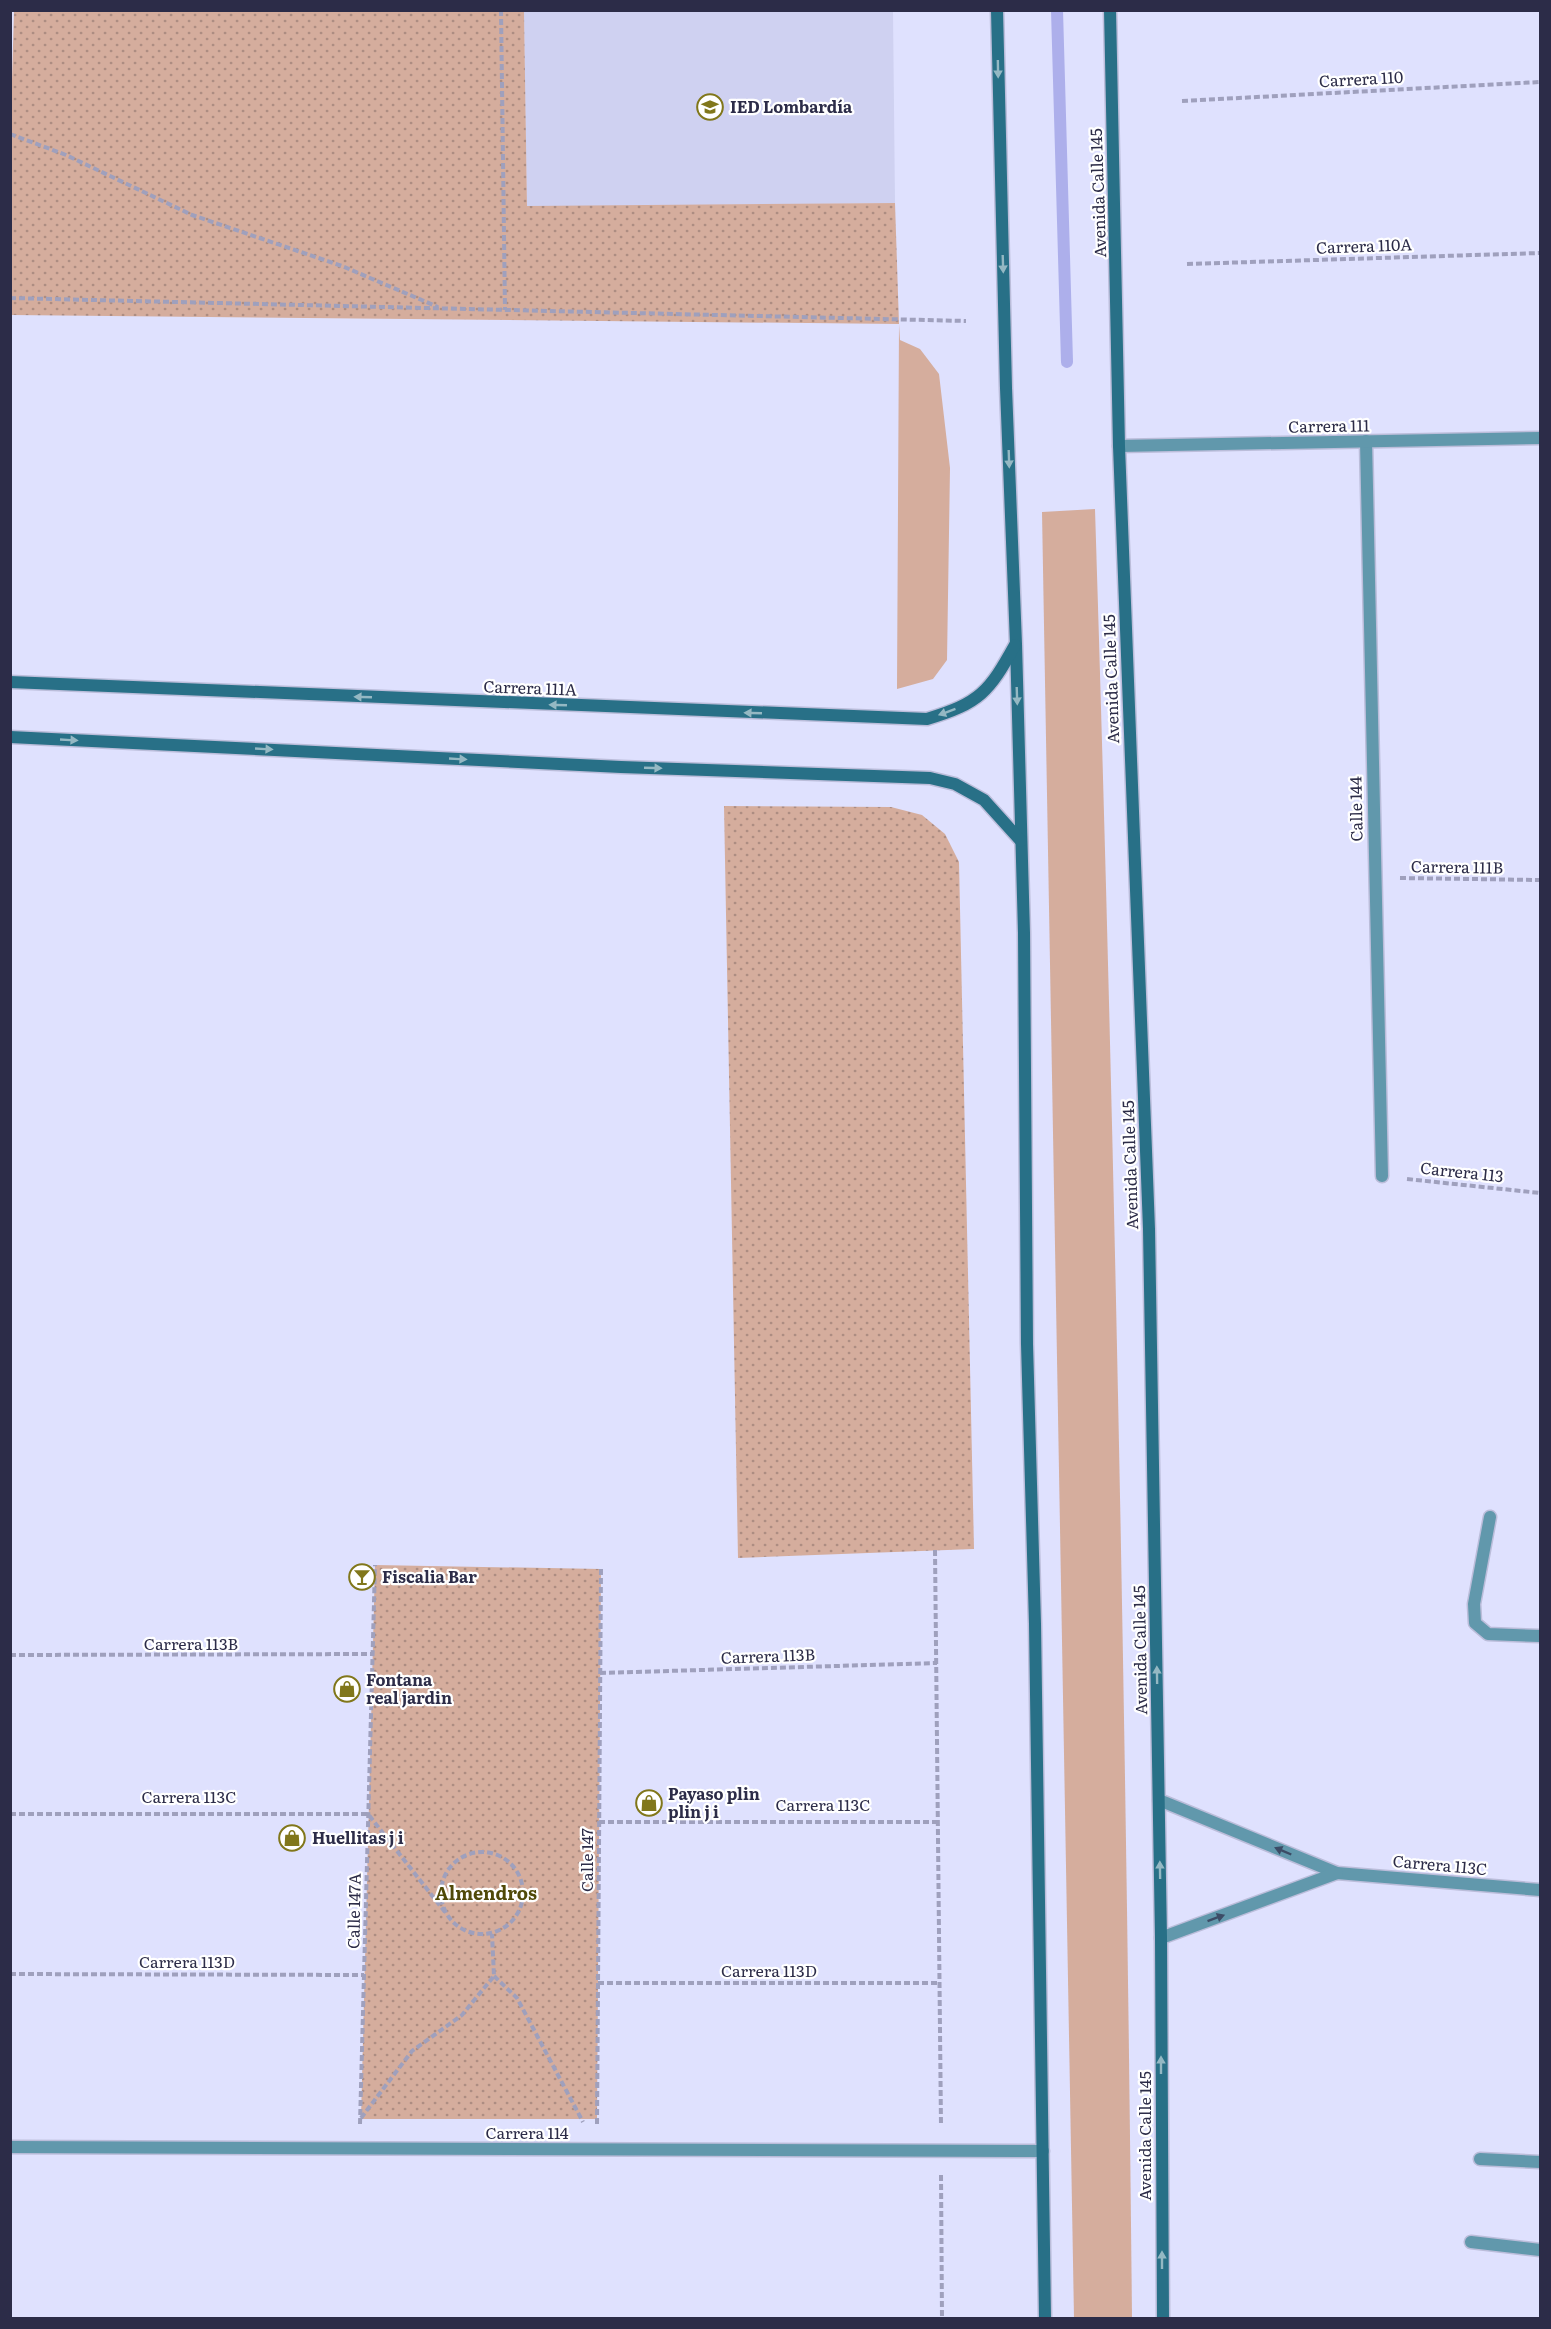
<svg xmlns="http://www.w3.org/2000/svg" width="1551" height="2329" font-family="Literata,serif">
	<defs>
		<pattern id="park-dots" width="8" height="8" patternUnits="userSpaceOnUse" patternTransform="scale(1.5)"><rect width="8" height="8" fill="#d5ad9d"/><path d="M2 2h.1M6 6h.1" fill="none" stroke="#ad8d82" stroke-width="1.8" stroke-linecap="round"/></pattern>
	</defs>
	<rect width="100%" height="100%" fill="#dfe1fe"/>
	<path fill="#cfd1f1" d="M524 11H893L895 203 527 207Z"/>
	<g fill="#d5ad9d">
		<path d="M899 324 900 340 920 349 939 374 950 468 947 660 933 679 897 689Z"/>
		<path d="M1095 509C1114 1112 1126 1715 1132 2318H1074L1042 512Z"/>
	</g>
	<g fill="url(#park-dots)">
		<path d="M14 11H524L527 206 895 203 899 324 11 315 10 148Z"/>
		<path d="M724 806 891 807 922 815 945 834 959 862 974 1549 738 1558Z"/>
		<path d="M375 1565 601 1569 597 2119H361Z"/>
	</g>
	<g fill="none" stroke-linecap="round" stroke-linejoin="round">
		<path stroke="#adafeb" stroke-width="12" d="M1057 10 1067 362"/>
		<g stroke="#bbbdda" stroke-width="15">
			<g id="lane">
				<path d="M1366 441 1382 1176"/>
				<path d="M1490 1517 1474 1604 1475 1623 1488 1634 1540 1636"/>
				<path d="M1480 2159 1540 2162"/>
				<path d="M1471 2242 1540 2250"/>
			</g>
		</g>
		<g stroke="#bbbdda" stroke-width="15">
			<g id="street">
				<path d="M1119 446 1540 438"/>
				<path d="M1159 1800 1337 1873 1540 1890"/>
				<path d="M1161 1938 1337 1873"/>
				<path d="M10 2147 1043 2151"/>
			</g>
		</g>
		<g stroke="#bbbdda" stroke-width="15">
			<g id="secondary">
				<path d="M997 10 1006 388 1016 644 1024 933 1027 1344 1035 1624 1045 2318"/>
				<path d="M1110 10 1119 446 1149 1229 1161 1938 1163 2318"/>
				<path d="M10 682 927 719C980 703 989 692 1015 645"/>
				<path d="M10 737 621 767 930 778 955 784 984 800 1021 841"/>
			</g>
		</g>
		<g stroke="#9fa0bd" stroke-width="4" stroke-dasharray="6 3" stroke-linecap="butt">
			<path d="M501 10 505 310"/>
			<path d="M1182 101 1540 82"/>
			<path d="M10 134 66 155 192 215 342 266 438 307"/>
			<path d="M1187 264 1540 253"/>
			<path d="M10 298 966 321"/>
			<path d="M1400 878 1540 880"/>
			<path d="M1407 1179 1540 1193"/>
			<path d="M935 1550 941 2126"/>
			<path d="M10 1655 372 1654"/>
			<path d="M600 1673 937 1663"/>
			<path d="M10 1814H368L445 1912"/>
			<path d="M599 1822H938"/>
			<circle cx="482" cy="1893" r="41"/>
			<path d="M10 1974 364 1975"/>
			<path d="M494 1976 517 1998 583 2122"/>
			<path d="M598 1983H940"/>
			<path d="M361 2118 412 2051 462 2015 494 1976 492 1934"/>
			<path d="M360 2124 375 1565"/>
			<path d="M597 2124 601 1569"/>
			<path d="M941 2175 942 2318"/>
		</g>
		<use href="#lane" stroke="#6198ac" stroke-width="12"/>
		<use href="#street" stroke="#6198ac" stroke-width="12"/>
		<use href="#secondary" stroke="#287087" stroke-width="12"/>
	</g>
	<defs><path id="oneway-solid" d="M-6-.8H1V-3.2L6.5 0L1 3.2V.8H-6Z" transform="scale(1.5)"/></defs>
	<g fill="#94b8c3">
		<use href="#oneway-solid" transform="translate(998 69) rotate(89)"/>
		<use href="#oneway-solid" transform="translate(1003 264) rotate(88)"/>
		<use href="#oneway-solid" transform="translate(1009 459) rotate(88)"/>
		<use href="#oneway-solid" transform="translate(1017 696) rotate(88)"/>
		<use href="#oneway-solid" transform="translate(363 697) rotate(-178)"/>
		<use href="#oneway-solid" transform="translate(558 705) rotate(-178)"/>
		<use href="#oneway-solid" transform="translate(947 712) rotate(160)"/>
		<use href="#oneway-solid" transform="translate(753 713) rotate(-178)"/>
		<use href="#oneway-solid" transform="translate(69 740) rotate(3)"/>
		<use href="#oneway-solid" transform="translate(264 749) rotate(3)"/>
		<use href="#oneway-solid" transform="translate(458 759) rotate(3)"/>
		<use href="#oneway-solid" transform="translate(653 768) rotate(2)"/>
		<use href="#oneway-solid" transform="translate(1157 1675) rotate(-91)"/>
		<use href="#oneway-solid" transform="translate(1160 1870) rotate(-91)"/>
		<use href="#oneway-solid" transform="translate(1161 2065) rotate(-90)"/>
		<use href="#oneway-solid" transform="translate(1162 2260) rotate(-90)"/>
	</g>
	<g fill="#3c4c66">
		<use href="#oneway-solid" transform="translate(1283 1851) rotate(-157)"/>
		<use href="#oneway-solid" transform="translate(1216 1918) rotate(-20)"/>
	</g>
	<defs>
		<g id="school-ring" transform="scale(1.35)"><circle r="9.5" fill="#fff" stroke="#81771b" stroke-width="1.5"/><path d="M0-5L7-2L0 1L-7-2ZM-4 1L0 2.5L4 1V4Q0 6-4 4Z" fill="#81771b"/></g>
		<g id="bar-ring" transform="scale(1.35)"><circle r="9.5" fill="#fff" stroke="#81771b" stroke-width="1.5"/><path d="M-6-5H6L.8 .8V4.5H3.5V6h-7V4.5H-.8V.8Z" fill="#81771b"/></g>
		<g id="shop-ring" transform="scale(1.35)"><circle r="9.5" fill="#fff" stroke="#81771b" stroke-width="1.5"/><path d="M-5-2.5h2.3a2.7 3.5 0 0 1 5.4 0H5L5.5 6h-11ZM-1.5-2.5h3a1.5 2.3 0 0 0-3 0Z" fill="#81771b"/></g>
	</defs>
	<g fill-rule="evenodd">
		<use href="#school-ring" x="710" y="107"/>
		<use href="#bar-ring" x="362" y="1577"/>
		<use href="#shop-ring" x="347" y="1689"/>
		<use href="#shop-ring" x="649" y="1803"/>
		<use href="#shop-ring" x="292" y="1838"/>
	</g>
	<g text-anchor="middle" stroke-width="4.5" stroke-linejoin="round" paint-order="stroke">
		<g font-size="16" fill="#2c2c48" stroke="#fff">
			<text transform="translate(1361 79) rotate(-3)" y="6">Carrera 110</text>
			<text transform="translate(1098 193) rotate(-92)" y="6">Avenida Calle 145</text>
			<text transform="translate(1364 246) rotate(-2)" y="6">Carrera 110A</text>
			<text transform="translate(1329 426) rotate(-1)" y="6">Carrera 111</text>
			<text transform="translate(1111 679) rotate(-92)" y="6">Avenida Calle 145</text>
			<text transform="translate(530 688) rotate(2)" y="6">Carrera 111A</text>
			<text transform="translate(1356 809) rotate(-91)" y="6">Calle 144</text>
			<text transform="translate(1457 867) rotate(1)" y="6">Carrera 111B</text>
			<text transform="translate(1130 1165) rotate(-92)" y="6">Avenida Calle 145</text>
			<text transform="translate(1462 1172) rotate(6)" y="6">Carrera 113</text>
			<text x="191" y="1650">Carrera 113B</text>
			<text transform="translate(1140 1650) rotate(-91)" y="6">Avenida Calle 145</text>
			<text transform="translate(768 1656) rotate(-2)" y="6">Carrera 113B</text>
			<text x="189" y="1803">Carrera 113C</text>
			<text x="823" y="1811">Carrera 113C</text>
			<text transform="translate(587 1860) rotate(-90)" y="6">Calle 147</text>
			<text transform="translate(1440 1865) rotate(5)" y="6">Carrera 113C</text>
			<text transform="translate(354 1911) rotate(-89)" y="6">Calle 147A</text>
			<text x="187" y="1968">Carrera 113D</text>
			<text x="769" y="1977">Carrera 113D</text>
			<text x="527" y="2139">Carrera 114</text>
			<text transform="translate(1145 2136) rotate(-90)" y="6">Avenida Calle 145</text>
		</g>
		<g font-size="16" font-weight="bold" fill="#2c2c48" stroke="#fff" text-anchor="start">
			<text x="730" y="113">IED Lombardía</text>
			<text x="382" y="1583">Fiscalia Bar</text>
			<text x="366" y="1686">Fontana<tspan x="366" dy="18">real jardin</tspan></text>
			<text x="668" y="1800">Payaso plin<tspan x="668" dy="18">plin j i</tspan></text>
			<text x="312" y="1844">Huellitas j i</text>
		</g>
		<g font-size="18" font-weight="bold" fill="#504908" stroke="#fff">
			<text x="486" y="1900">Almendros</text>
		</g>
	</g>
	<rect width="1551" height="2329" fill="none" stroke="#2c2c48" stroke-width="24"/>
</svg>
